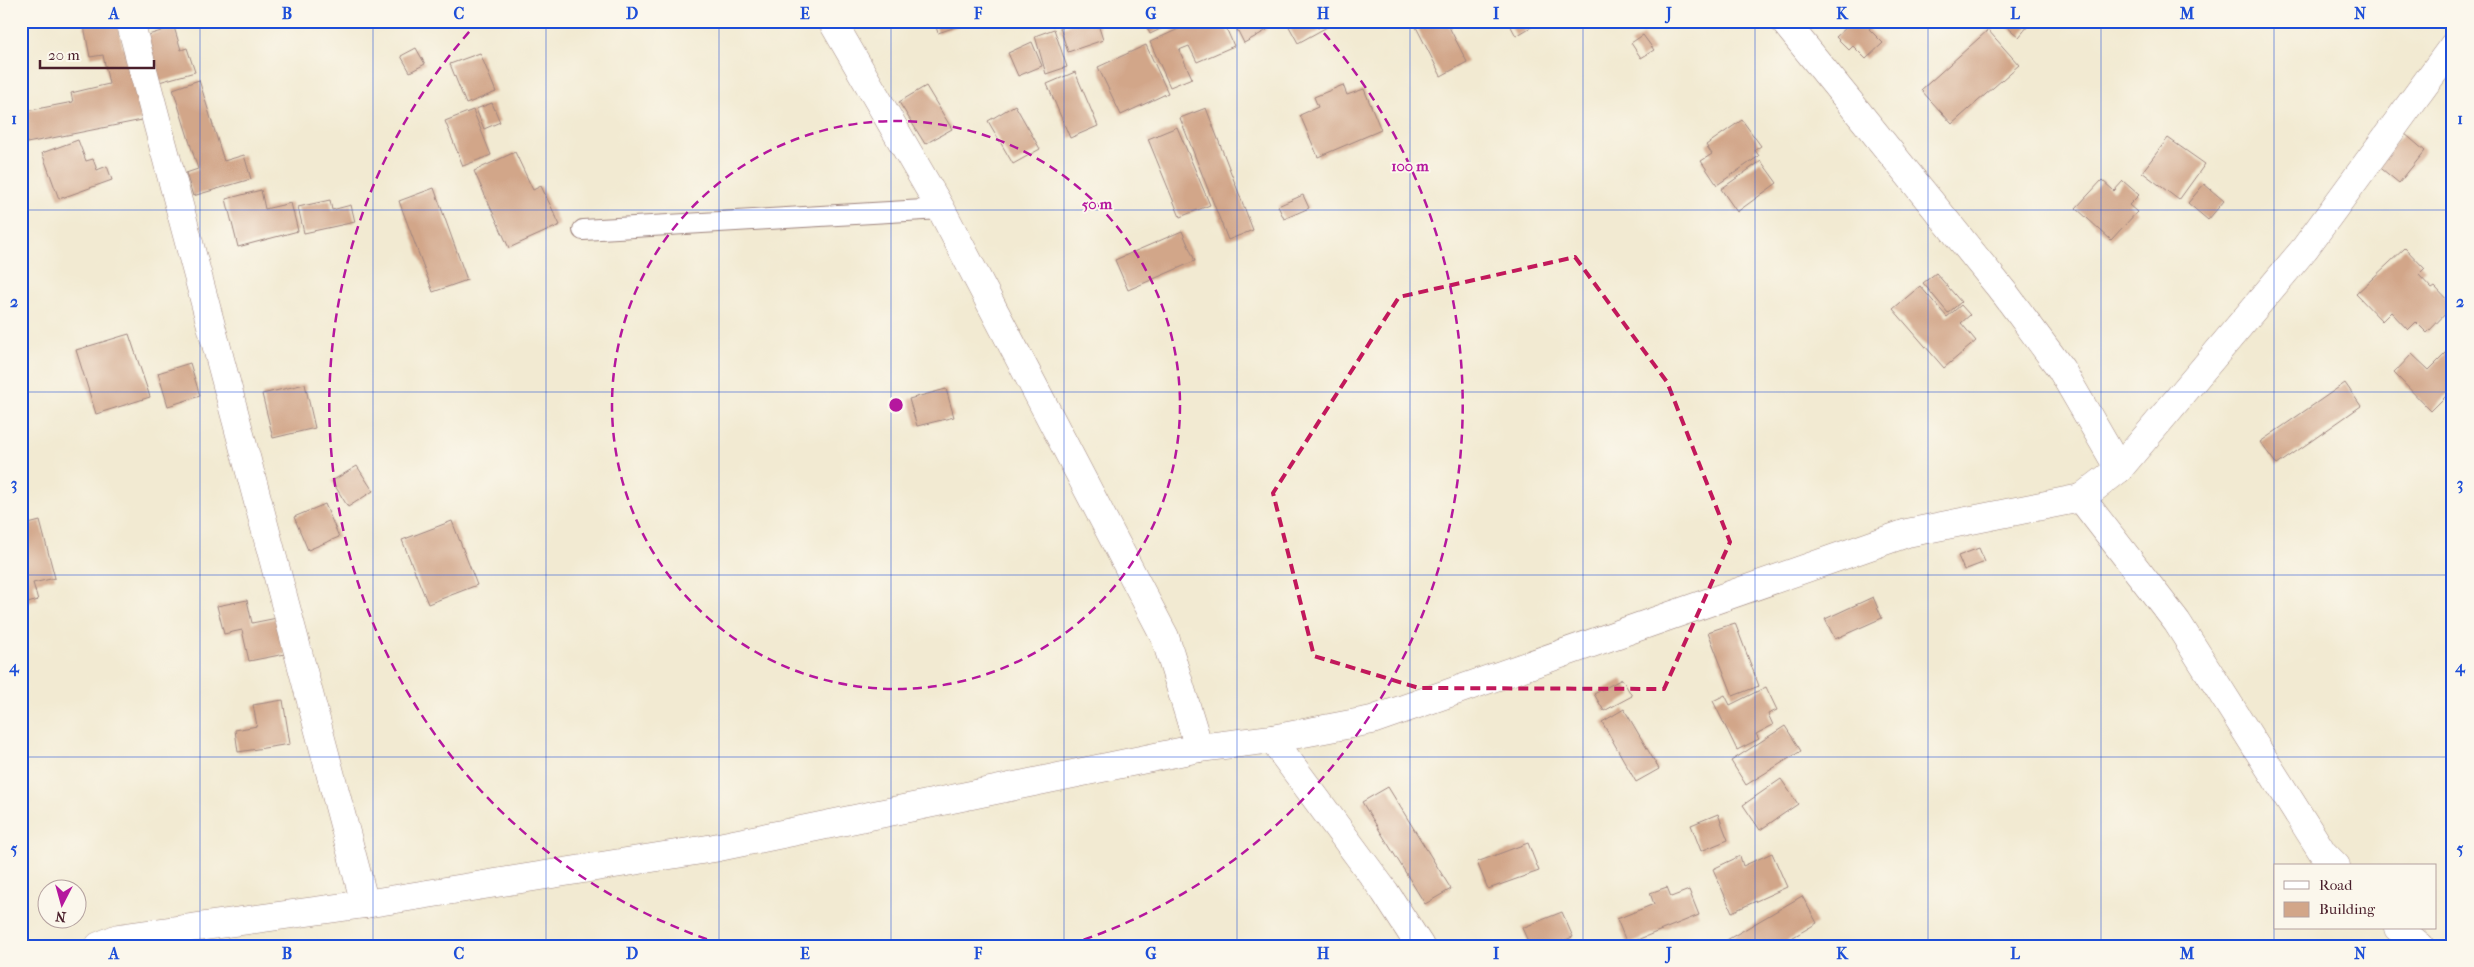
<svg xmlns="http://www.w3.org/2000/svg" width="2474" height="967" font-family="'IM FELL French Canon',serif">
	<rect width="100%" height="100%" fill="#fbf7ec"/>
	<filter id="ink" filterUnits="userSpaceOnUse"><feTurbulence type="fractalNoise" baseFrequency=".02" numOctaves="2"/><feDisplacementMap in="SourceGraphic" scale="10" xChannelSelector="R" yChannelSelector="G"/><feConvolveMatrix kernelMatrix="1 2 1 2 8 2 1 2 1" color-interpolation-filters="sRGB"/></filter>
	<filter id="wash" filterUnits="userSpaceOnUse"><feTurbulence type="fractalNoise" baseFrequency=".0096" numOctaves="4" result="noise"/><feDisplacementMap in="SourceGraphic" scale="20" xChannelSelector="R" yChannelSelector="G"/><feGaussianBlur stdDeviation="1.12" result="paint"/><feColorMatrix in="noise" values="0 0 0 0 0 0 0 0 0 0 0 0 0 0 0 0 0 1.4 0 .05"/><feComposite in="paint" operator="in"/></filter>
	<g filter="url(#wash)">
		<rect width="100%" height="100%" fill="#f2ead2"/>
		<g id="blocks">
			<g fill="#d2a689">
				<path d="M83 21H117L123 48 128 47 142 120 27 143 21 112 73 102 71 93 109 84 103 55 90 57Z"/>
				<path d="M934 21H970V22L938 33Z"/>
				<path d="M1080 21H1097L1103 40 1068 52 1060 28Z"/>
				<path d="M1144 21H1177L1150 34Z"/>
				<path d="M1196 21H1223L1234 46 1197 62 1189 46 1179 50 1192 78 1170 87 1150 42Z"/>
				<path d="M1233 21H1262L1267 30 1244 43Z"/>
				<path d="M1286 21H1338L1298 43Z"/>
				<path d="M1413 21H1446L1467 62 1441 76Z"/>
				<path d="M1508 21H1541L1516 36Z"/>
				<path d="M1843 21H1874L1876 23 1869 29 1883 43 1866 59 1853 46 1849 50 1836 37 1848 26Z"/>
				<path d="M2000 21H2032L2019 37Z"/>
				<path d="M174 27 181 50 187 48 195 72 159 82 145 36Z"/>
				<path d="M1054 29 1067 67 1046 74 1035 36Z"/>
				<path d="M1988 30 2019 65 1952 124 1921 90Z"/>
				<path d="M1643 35 1654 50 1641 58 1631 43Z"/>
				<path d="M1032 42 1042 66 1018 76 1008 53Z"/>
				<path d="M1146 45 1168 93 1121 115 1098 67Z"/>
				<path d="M416 48 425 64 410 72 401 56Z"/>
				<path d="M480 53 496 92 466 104 450 64Z"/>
				<path d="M1075 72 1098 126 1070 138 1047 84Z"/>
				<path d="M199 80 224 161 244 155 251 179 193 196 186 173 198 169 173 89Z"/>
				<path d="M1343 85 1347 95 1364 89 1381 130 1318 157 1300 115 1318 107 1314 97Z"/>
				<path d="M926 86 952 129 925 144 899 102Z"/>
				<path d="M492 103 500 122 484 129 476 109Z"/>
				<path d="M1015 105 1040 149 1013 164 988 121Z"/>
				<path d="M1206 108 1253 230 1228 240 1180 118Z"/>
				<path d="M473 110 491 155 463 166 445 121Z"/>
				<path d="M1742 120 1761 146 1755 150 1759 156 1717 185 1701 161 1712 154 1706 145Z"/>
				<path d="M1177 127 1210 205 1180 217 1148 139Z"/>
				<path d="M2404 133 2425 151 2399 183 2377 165Z"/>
				<path d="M2168 138 2205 164 2179 200 2142 172Z"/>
				<path d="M78 140 86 161 93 159 97 170 107 166 112 180 59 199 42 153Z"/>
				<path d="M515 152 533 190 541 186 560 225 509 248 474 171Z"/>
				<path d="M1761 161 1777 183 1737 212 1721 189Z"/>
				<path d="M2102 180 2114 191 2123 181 2139 195 2129 205 2137 212 2111 240 2076 208Z"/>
				<path d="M2204 184 2224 201 2208 220 2188 203Z"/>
				<path d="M434 188 467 280 433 292 399 201Z"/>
				<path d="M261 190 265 209 291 203 298 231 238 247 226 199Z"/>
				<path d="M1303 195 1309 208 1284 219 1278 206Z"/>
				<path d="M330 200 332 210 351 205 355 222 304 233 298 207Z"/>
				<path d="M1182 231 1195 261 1128 290 1115 260Z"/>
				<path d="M2405 248 2425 269 2419 275 2432 289 2435 287 2453 306 2427 333 2416 322 2408 330 2391 312 2382 321 2356 294Z"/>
				<path d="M1936 273 1961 302 1948 313 1923 283Z"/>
				<path d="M1920 286 1947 317 1961 305 1970 315 1961 323 1976 341 1944 368 1893 309Z"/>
				<path d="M129 334 150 397 96 414 76 350Z"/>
				<path d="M2453 346V389L2431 411 2394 373 2412 354 2429 370Z"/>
				<path d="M190 363 200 396 168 406 158 373Z"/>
				<path d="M2345 383 2361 406 2277 465 2260 442Z"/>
				<path d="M305 384 315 428 273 438 262 394Z"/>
				<path d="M946 389 954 417 917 426 909 399Z"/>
				<path d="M357 466 373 491 348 507 332 481Z"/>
				<path d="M325 504 339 537 308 550 294 517Z"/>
				<path d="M40 521 55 578 33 583 38 600 21 605V526Z"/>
				<path d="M452 521 477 585 428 604 402 540Z"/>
				<path d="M1979 548 1985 562 1964 570 1958 556Z"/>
				<path d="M1873 597 1882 618 1835 639 1825 619Z"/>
				<path d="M247 600 252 623 277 618 285 654 249 661 242 630 224 634 217 606Z"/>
				<path d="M1735 623 1759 686 1733 696 1708 632Z"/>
				<path d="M1622 679 1632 696 1604 711 1594 694Z"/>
				<path d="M1766 687 1777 710 1768 714 1773 725 1756 734 1759 739 1737 750 1713 701 1725 695 1730 705Z"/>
				<path d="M283 700 290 744 238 752 235 730 257 726 253 705Z"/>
				<path d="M1624 709 1659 769 1636 782 1602 722Z"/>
				<path d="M1785 726 1801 751 1746 785 1731 761Z"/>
				<path d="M1781 779 1798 804 1760 830 1743 805Z"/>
				<path d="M1388 787 1451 889 1425 904 1362 802Z"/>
				<path d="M1718 814 1728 840 1701 851 1691 825Z"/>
				<path d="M1528 843 1539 871 1488 889 1477 862Z"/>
				<path d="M1772 853 1787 887 1732 912 1713 869 1740 856 1743 866Z"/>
				<path d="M1667 887 1671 897 1689 890 1699 915 1627 944 1617 919 1654 904 1650 893Z"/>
				<path d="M1802 896 1817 923 1778 946 1720 944Z"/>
				<path d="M1562 912 1573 937 1555 944 1556 946H1530L1522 928Z"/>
			</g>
		</g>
	</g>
	<g filter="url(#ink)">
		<use href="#blocks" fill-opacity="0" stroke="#9e847e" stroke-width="1"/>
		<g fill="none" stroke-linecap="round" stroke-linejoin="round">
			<g stroke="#9e847e" stroke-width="22">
				<g id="service">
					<path d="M2452 21 2453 22"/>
					<path d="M583 230 941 209"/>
				</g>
			</g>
			<g stroke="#9e847e" stroke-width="29">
				<g id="minor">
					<path d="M130 21 365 904"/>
					<path d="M832 21 941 209 1165 637 1199 748 1272 739 1372 720 1907 533 2081 498 2177 622 2323 853 2336 866"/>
					<path d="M1784 21 2006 295 2061 369 2119 469"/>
					<path d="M2081 498 2119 469 2305 248 2453 46"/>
					<path d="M1272 739 1385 892 1420 946"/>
					<path d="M2398 928 2420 946"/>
					<path d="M99 946 118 938 365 904 714 848 1199 748"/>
				</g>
			</g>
			<use href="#service" stroke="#fff" stroke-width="20"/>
			<use href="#minor" stroke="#fff" stroke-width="28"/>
		</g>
	</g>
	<path fill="none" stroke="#c2185b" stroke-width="4" stroke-dasharray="10 6" stroke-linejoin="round" d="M1575 257 1667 382 1730 542 1664 689 1419 688 1314 656 1273 493 1399 297Z"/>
	<path fill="none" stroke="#1d4ed8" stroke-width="1" stroke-opacity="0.55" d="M200 21V946M373 21V946M546 21V946M719 21V946M891 21V946M1064 21V946M1237 21V946M1410 21V946M1583 21V946M1755 21V946M1928 21V946M2101 21V946M2274 21V946M21 210H2453M21 392H2453M21 575H2453M21 757H2453"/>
	<g fill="none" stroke="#b5179e" stroke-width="2.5" stroke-dasharray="9 6">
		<circle cx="896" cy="405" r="284"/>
		<path d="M721 944A567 567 0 0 1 478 22M1314 22A567 567 0 0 1 1071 944"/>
	</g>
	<circle cx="896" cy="405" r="8" fill="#b5179e" stroke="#fbf7ec" stroke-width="2.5"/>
	<g font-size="15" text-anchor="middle" font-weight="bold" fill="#b5179e" stroke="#fbf7ec" stroke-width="4" stroke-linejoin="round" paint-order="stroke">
		<text x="1410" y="171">100 m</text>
		<text x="1097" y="209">50 m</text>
	</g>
	<rect width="2474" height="967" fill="none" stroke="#fbf7ec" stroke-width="55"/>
	<rect x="2274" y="864" width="162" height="65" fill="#fbf7ec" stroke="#b4a19f"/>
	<rect x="2284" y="881" width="25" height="8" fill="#ffffff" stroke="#b4a19f"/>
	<text x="2319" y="890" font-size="15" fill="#4a1f2b">Road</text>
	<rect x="2284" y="902" width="25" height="15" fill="#d2a689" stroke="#b4a19f"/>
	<text x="2319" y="914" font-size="15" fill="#4a1f2b">Building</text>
	<g transform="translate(62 904) rotate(186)"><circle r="24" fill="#fbf7ec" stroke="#b4a19f"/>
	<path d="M0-4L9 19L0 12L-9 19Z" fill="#b5179e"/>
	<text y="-8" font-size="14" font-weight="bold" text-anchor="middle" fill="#4a1f2b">N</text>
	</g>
	<path d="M40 60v8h114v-8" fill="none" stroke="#4a1f2b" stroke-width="2.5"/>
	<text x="48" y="60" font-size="15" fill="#4a1f2b" stroke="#fbf7ec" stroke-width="4" paint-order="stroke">20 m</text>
	<rect x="28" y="28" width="2418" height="912" fill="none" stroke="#1d4ed8" stroke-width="2"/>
	<g font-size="16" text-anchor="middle" font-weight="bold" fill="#1d4ed8">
		<text x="114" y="19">A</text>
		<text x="287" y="19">B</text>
		<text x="459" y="19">C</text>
		<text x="632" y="19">D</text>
		<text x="805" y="19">E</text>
		<text x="978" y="19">F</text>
		<text x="1151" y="19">G</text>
		<text x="1323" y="19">H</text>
		<text x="1496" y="19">I</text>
		<text x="1669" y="19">J</text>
		<text x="1842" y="19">K</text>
		<text x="2015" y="19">L</text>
		<text x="2187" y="19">M</text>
		<text x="2360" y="19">N</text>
		<text x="14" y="124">1</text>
		<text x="2460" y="124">1</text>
		<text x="14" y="307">2</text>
		<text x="2460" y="307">2</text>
		<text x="14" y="489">3</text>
		<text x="2460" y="489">3</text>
		<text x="14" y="672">4</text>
		<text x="2460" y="672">4</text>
		<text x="14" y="854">5</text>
		<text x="2460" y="854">5</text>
		<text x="114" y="959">A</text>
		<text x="287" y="959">B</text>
		<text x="459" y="959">C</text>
		<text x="632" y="959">D</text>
		<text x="805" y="959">E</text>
		<text x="978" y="959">F</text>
		<text x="1151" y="959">G</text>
		<text x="1323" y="959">H</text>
		<text x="1496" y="959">I</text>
		<text x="1669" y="959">J</text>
		<text x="1842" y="959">K</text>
		<text x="2015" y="959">L</text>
		<text x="2187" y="959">M</text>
		<text x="2360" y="959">N</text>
	</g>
</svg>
